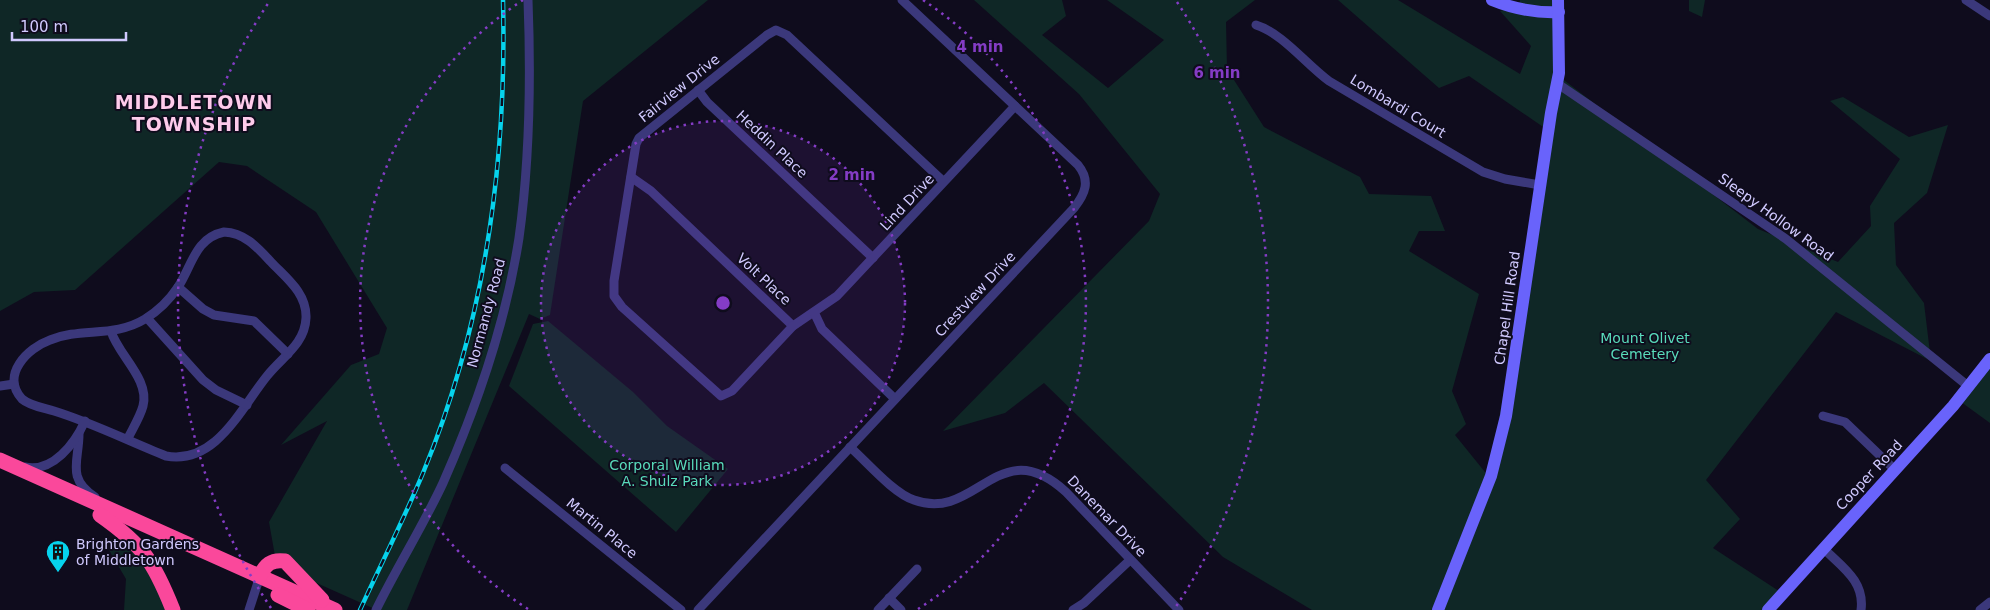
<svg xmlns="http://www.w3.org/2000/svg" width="1990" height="610" font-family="'DejaVu Sans',sans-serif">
	<rect width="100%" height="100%" fill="#0f0c1d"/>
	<g fill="#0f2726">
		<path d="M0 0H708L583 101 550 315 540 319 529 314 407 610H377L283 568 275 556 269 522 327 421 281 445 351 365 379 354 387 328 316 212 247 166 219 162 75 290 34 292 0 311Z"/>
		<path d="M974 0H1062L1066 16 1042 35 1108 88 1164 40 1107 0H1255L1226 22 1227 69 1264 127 1360 177 1369 194 1431 196 1445 231H1419L1409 251 1479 294 1452 391 1466 424 1455 435 1489 477 1549 131 1469 76 1439 88 1338 0H1398L1520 74 1531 46 1500 11 1519 6 1520 0H1557L1556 74 1758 229 1838 262 1871 226 1870 206 1900 159 1830 101 1843 97 1909 137 1948 125 1927 193 1894 223 1896 265 1924 303 1931 361 1836 312 1706 480 1740 519 1713 548 1782 593 1767 610H1312L1223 557 1044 383 1005 413 943 431 1149 221 1160 194 1079 94Z"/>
		<path d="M1689 0H1705L1702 17 1689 11Z"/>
		<path d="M548 321 633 392 667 426 728 469 676 532 509 386 533 324Z"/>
		<path d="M1990 358V423L1957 399Z"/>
		<path d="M111 540 136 550 171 610H124L126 579 106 545Z"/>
	</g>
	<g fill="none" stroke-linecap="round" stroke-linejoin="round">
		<g stroke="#3b387b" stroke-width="9">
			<path d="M1966 0 1990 16"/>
			<path d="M1256 25C1282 33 1306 64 1329 81L1483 172 1505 179 1540 185"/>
			<path d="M1558 84 1786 239 1968 386"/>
			<path d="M698 90 707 102 873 258"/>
			<path d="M631 177 651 191 793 326"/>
			<path d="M944 182 787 35 776 30 767 35 639 138 636 144 614 281V296L622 307 721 396 732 391 793 326 837 296 1015 106"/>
			<path d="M224 232C245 233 257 247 271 262 286 278 307 293 306 318 305 344 282 357 267 376 241 408 216 465 166 456 128 441 93 423 54 411 44 408 30 406 22 399 0 375 28 348 50 340 81 327 114 338 145 319 158 311 170 299 178 287 192 266 195 238 224 232Z"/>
			<path d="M178 287 203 309 214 315 254 321 288 354"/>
			<path d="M814 312 822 329 895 399"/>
			<path d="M147 318 203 380 216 390 247 405"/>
			<path d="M111 331C118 355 150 379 143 406 140 417 133 428 128 438"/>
			<path d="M0 386 14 384"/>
			<path d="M1823 416 1845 422 1894 469"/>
			<path d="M79 434C79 461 66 478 95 497"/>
			<path d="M850 447C867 462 893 493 914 500 977 523 998 430 1066 492L1179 610"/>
			<path d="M25 467C53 473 75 443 85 421"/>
			<path d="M505 468 681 610"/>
			<path d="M1823 548C1842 567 1865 581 1861 610"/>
			<path d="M889 598 901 610"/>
			<path d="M249 610 260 576"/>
			<path d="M376 610C397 567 423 526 443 483 477 406 506 321 519 238 530 159 531 79 528 0"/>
			<path d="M698 610 1074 208C1085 194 1091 181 1078 165L902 0"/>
			<path d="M878 610 917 569"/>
			<path d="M1073 610 1084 603 1130 560"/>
			<path d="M1980 610 1990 602"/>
		</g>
		<g stroke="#6963fb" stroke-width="12">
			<path d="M1492 0C1514 9 1535 13 1559 12"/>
			<path d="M1438 610 1491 476 1506 416 1551 113 1559 73 1558 0"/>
			<path d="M1768 610 1953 406 1990 359"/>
		</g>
		<g stroke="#fa489b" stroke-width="15">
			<path d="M0 460 335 610"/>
			<path d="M100 515C143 545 154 562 173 610"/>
			<path d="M260 576C265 565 271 559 285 561L322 600"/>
			<path d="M278 595 308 610"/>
		</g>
		<g stroke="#06d3ed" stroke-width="4.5">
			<path id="rail" d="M360 610C381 564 404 519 423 473 485 323 507 161 503 0"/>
		</g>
		<use href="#rail" stroke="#0f0c1d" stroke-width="2.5" stroke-dasharray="8" stroke-linecap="butt"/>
	</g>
	<circle cx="723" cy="303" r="182" fill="#843cc5" fill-opacity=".12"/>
	<g fill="none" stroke="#843cc5" stroke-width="2.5" stroke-dasharray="2.5 5">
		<circle cx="723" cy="303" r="182"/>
		<path d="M528 609A363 363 0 0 1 523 0M923 0A363 363 0 0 1 918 609"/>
		<path d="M271 608A545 545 0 0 1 269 2M1177 2A545 545 0 0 1 1175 608"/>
	</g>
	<defs>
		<g id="building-pin" transform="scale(1.25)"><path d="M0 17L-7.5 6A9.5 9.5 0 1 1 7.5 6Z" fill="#06d3ed" stroke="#0f0c1d"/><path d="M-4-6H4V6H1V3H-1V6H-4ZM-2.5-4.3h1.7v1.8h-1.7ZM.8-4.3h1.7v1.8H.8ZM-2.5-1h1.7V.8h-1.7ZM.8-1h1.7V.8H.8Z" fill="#111"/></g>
	</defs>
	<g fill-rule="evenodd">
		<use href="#building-pin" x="58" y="552"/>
	</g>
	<g text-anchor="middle" stroke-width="4" stroke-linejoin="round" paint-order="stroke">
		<g font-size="14" fill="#d0c9fe" stroke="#0f0c1d">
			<text transform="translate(679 88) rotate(-39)" y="5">Fairview Drive</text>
			<text transform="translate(1398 106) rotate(31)" y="5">Lombardi Court</text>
			<text transform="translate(772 144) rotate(43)" y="5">Heddin Place</text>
			<text transform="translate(907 202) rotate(-47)" y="5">Lind Drive</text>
			<text transform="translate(1776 217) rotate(36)" y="5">Sleepy Hollow Road</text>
			<text transform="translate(764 279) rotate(43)" y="5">Volt Place</text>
			<text transform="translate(975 294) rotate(-47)" y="5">Crestview Drive</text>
			<text transform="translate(1507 308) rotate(-82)" y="5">Chapel Hill Road</text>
			<text transform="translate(486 313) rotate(-75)" y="5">Normandy Road</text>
			<text transform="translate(1869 475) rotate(-47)" y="5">Cooper Road</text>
			<text transform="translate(1107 516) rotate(46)" y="5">Danemar Drive</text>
			<text transform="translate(602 528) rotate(39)" y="5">Martin Place</text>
		</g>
		<g font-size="14" fill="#59dbbb" stroke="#0f0c1d">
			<text x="1645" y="343">Mount Olivet<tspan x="1645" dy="16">Cemetery</tspan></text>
			<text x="667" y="470">Corporal William<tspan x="667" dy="16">A. Shulz Park</tspan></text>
		</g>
		<g font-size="14" fill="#d0c9fe" stroke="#0f0c1d" text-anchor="start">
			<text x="76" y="549">Brighton Gardens<tspan x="76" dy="16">of Middletown</tspan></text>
		</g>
		<g font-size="19" font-weight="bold" letter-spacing="1" fill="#fecbeb" stroke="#0f0c1d">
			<text x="194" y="109">MIDDLETOWN<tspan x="194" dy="22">TOWNSHIP</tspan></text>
		</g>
	</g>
	<circle cx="723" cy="303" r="8" fill="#843cc5" stroke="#0f0c1d" stroke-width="2.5"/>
	<g font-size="15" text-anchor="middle" font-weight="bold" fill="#843cc5" stroke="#0f0c1d" stroke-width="4" stroke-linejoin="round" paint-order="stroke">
		<text x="980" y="52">4 min</text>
		<text x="1217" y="78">6 min</text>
		<text x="852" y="180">2 min</text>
	</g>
	<path d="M12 32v8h114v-8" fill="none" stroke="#d0c9fe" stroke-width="2.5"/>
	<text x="20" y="32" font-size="15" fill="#d0c9fe" stroke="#0f0c1d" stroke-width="4" paint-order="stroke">100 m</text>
</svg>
